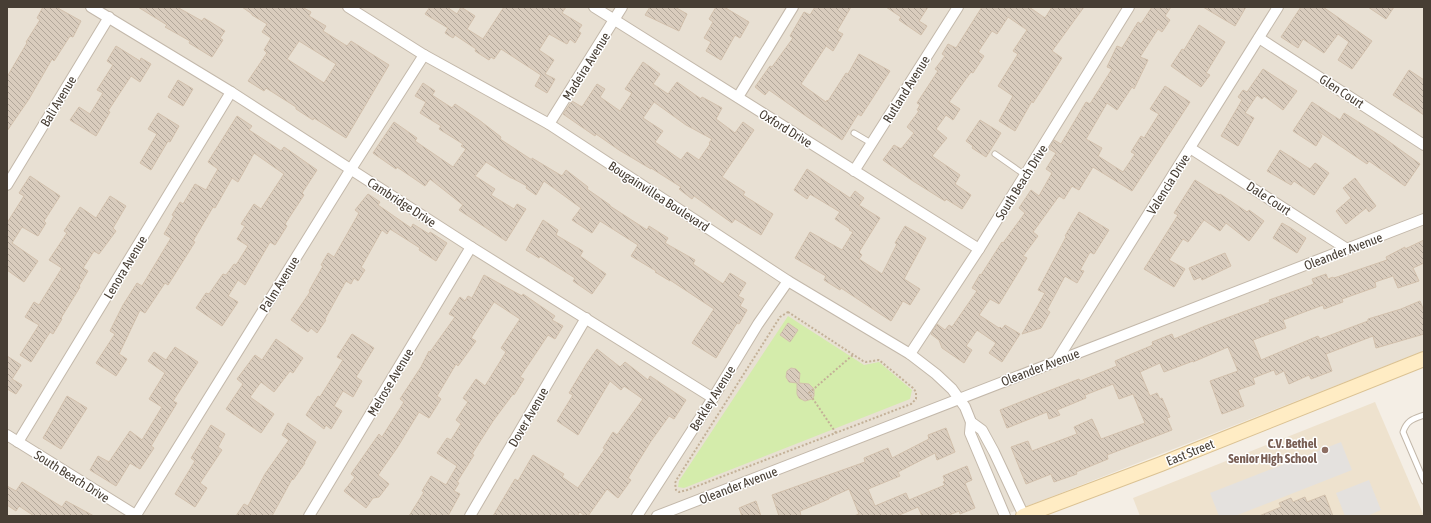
<svg xmlns="http://www.w3.org/2000/svg" width="1431" height="523" font-family="'Asap Condensed',sans-serif">
	<defs>
		<pattern id="building-back-hatch" width="6" height="6" patternUnits="userSpaceOnUse"><rect width="6" height="6" fill="#d9ccbd"/><path d="M-1 5l2 2M0 0l6 6M5-1l2 2" fill="none" stroke="#b2a79a"/></pattern>
	</defs>
	<rect width="100%" height="100%" fill="#f4eee5"/>
	<path fill="#e8e0d3" d="M7 7H1424V351L1002 516H7Z"/>
	<path fill="#eee2ce" d="M1375 402 1424 516H1140L1133 498Z"/>
	<path fill="#d4ecab" d="M788 316 864 365 879 362 912 390 910 399 684 488 678 487 679 481Z"/>
	<g fill="#e4e1de">
		<path d="M1341 442 1352 470 1235 516H1219L1210 493Z"/>
		<path d="M1369 480 1381 510 1367 516H1345L1336 493Z"/>
	</g>
	<g fill="url(#building-back-hatch)" stroke="#d2c0ac" fill-rule="evenodd">
		<path d="M43 7H56L81 21 73 37 70 36 54 61 52 59 29 99 7 131V77L27 43 26 42 40 20 37 18Z"/>
		<path d="M138 7H177L202 21 204 18 225 31 220 38 223 40 212 57 189 43 190 41 165 27 167 25Z"/>
		<path d="M242 7H302L311 12 309 16 326 26 323 31 347 46 351 41 389 65 346 138 314 118 313 120 296 109V107L266 88 264 91 248 81 267 53 264 50 271 38 262 32 267 24 252 15V14ZM299 41 336 64 324 83 287 59Z"/>
		<path d="M430 7H447L457 14 461 7 475 16 467 29 483 39 504 7H566L562 13 582 25 578 31 581 33 575 43 570 39 567 44 549 34 539 50 554 60 545 74 555 79 547 93 535 86 541 75 501 49 494 59 491 57 489 60 475 51 476 49 455 35 453 38 445 33 448 28 425 14Z"/>
		<path d="M650 7H675L687 14 679 31 645 15Z"/>
		<path d="M716 7H724L749 22 740 38 735 35 721 60 706 51 711 42 704 38 713 22 709 19Z"/>
		<path d="M815 7H851L837 31 843 34 833 51 826 46 801 84 826 102 827 100 828 101 846 73 848 74 859 54 890 71 861 116 858 114 842 140 806 116 769 90 765 95 755 87 770 66 772 67 793 38 790 36 804 12 810 15Z"/>
		<path d="M886 7H928L919 21 927 26 921 35 899 20 901 17Z"/>
		<path d="M982 7H1029L1045 18 1052 7H1084L1052 51 1062 58 1033 103 1032 101 1015 131 999 121 1013 96 998 86 1018 54 1013 51 1027 30 1008 17 997 34 992 31 978 52 984 56 973 73 971 72 949 102 960 109 953 120 946 115 936 129 947 138 932 156 960 175 955 184 971 195 962 209 946 199 945 201 913 181 883 160 894 145 901 149 914 133 907 127 919 111 917 110 920 105 917 103 938 71 935 69 945 56 942 54 948 44 956 48Z"/>
		<path d="M1152 7H1171L1165 16 1170 20 1162 32 1158 29 1140 57 1148 60 1134 89 1132 87 1117 110 1107 103 1086 139 1102 148 1098 156 1123 172 1135 154 1131 152 1141 136 1144 138 1159 114 1150 109 1165 86 1190 102 1132 191 1093 167 1079 190 1072 186 1064 199 1059 196 1033 232 1038 236 1023 256 1027 258 999 304 990 299 979 315 999 328 1000 327 1002 329 1005 325 1020 334 1002 362 989 353 996 343 977 330 966 346 972 350 964 363 942 348 939 340 931 334 937 324 945 330 949 325 952 327 977 291 972 288 980 274 981 275 1002 242 1003 243 1025 213 1019 208 1031 190 1039 196 1052 173 1046 169 1056 153 1049 149 1050 147 1054 140 1061 144 1086 102 1090 104 1112 69 1107 67 1117 46 1122 48 1138 22 1141 24Z"/>
		<path d="M1203 7H1246L1235 26Z"/>
		<path d="M1301 7H1323L1372 41 1352 69 1338 60 1349 42 1338 34 1324 53 1303 39 1298 48 1281 37Z"/>
		<path d="M1368 7H1394L1386 19Z"/>
		<path d="M1199 25 1225 42 1206 73 1210 75 1201 87 1171 66 1182 49 1184 50Z"/>
		<path d="M116 46 140 61 141 58 151 64 140 82 131 76 108 111 110 112 96 136 70 120 79 107 90 114 103 93 97 90 113 65 107 61Z"/>
		<path d="M643 62 660 74 653 84 668 94 677 82 701 99 702 97 722 108 716 119 735 133 743 122 754 130 722 177 745 192 743 195 773 214 761 235 735 219 732 223 694 196 692 199 679 189 681 187 651 168V169L619 150 596 134 595 136 563 114 572 101 582 107 597 84 605 89 600 97 620 111 632 93 625 89ZM654 102 686 125 712 139 709 143 710 144 699 160 687 152 681 160 655 142 663 131 643 118Z"/>
		<path d="M1263 69 1297 91 1283 110 1264 96 1262 99 1257 95 1245 113 1254 118 1238 146 1221 136 1242 100 1238 97 1243 90 1247 92Z"/>
		<path d="M1409 70 1424 80V115L1393 95Z"/>
		<path d="M178 80 193 89 183 106 168 97Z"/>
		<path d="M423 83 435 91 432 95 452 108 455 104 479 120 501 137 500 139 532 160V158L562 176 566 170 588 187 587 189 610 205V206L647 230 649 226 668 238 665 243 695 260 693 264 723 284 730 273 746 283 738 296 744 299 740 306 747 310 739 324 737 323 716 358 692 343 714 309 670 280V281L655 272 656 271 631 256 638 245 600 221 592 233 572 220 581 208 544 181 536 195 526 188 527 186 512 178H511L486 162 475 176 495 189 491 195 514 209 517 204 526 209 506 241 459 210 463 205 430 179 425 186 397 167 396 169 373 153 394 122 417 138 415 141 453 167 466 149 461 146 463 144 439 129 441 126 420 113 426 102 415 96Z"/>
		<path d="M1312 102 1340 120 1344 113 1384 138 1420 164 1405 186 1369 161 1367 164 1318 131 1322 136 1316 146 1293 131Z"/>
		<path d="M158 113 179 126 170 142 168 141 151 170 140 163 157 134 148 129Z"/>
		<path d="M237 116 252 126 249 130 281 151 284 147 317 170 302 193 304 195 285 224 287 226 275 245 270 242 245 285 238 280 228 296 238 302 222 326 196 308 206 293 209 294 223 274 226 275 234 264 236 265 248 246 237 239 245 226 241 224 254 204 261 209 284 174 254 153 238 182 232 178 215 208 213 207 193 241 195 242 168 285 165 283 145 313 140 310 119 354 127 359 116 376 96 363 115 334 110 331 123 305 137 283 142 286 171 238 164 234 174 216 172 215 180 202 183 204 195 184 206 190 218 169 208 162Z"/>
		<path d="M980 120 1001 133 986 157 972 148 973 146 966 141Z"/>
		<path d="M1280 150 1310 169 1315 163 1329 173 1314 195 1294 181 1291 185 1267 171Z"/>
		<path d="M807 169 850 198 855 191 864 198 859 205 880 218 859 252 862 255 859 259 882 274 897 244 895 243 905 226 926 238 904 279 920 289 910 305 903 301 891 321 841 288 840 290 824 280 826 276 795 258 810 232 842 250 853 232 849 230 850 229 835 219 840 212 810 194 807 199 794 190Z"/>
		<path d="M30 176 60 196 44 221 46 223 38 236 22 227 12 243 38 261 24 282 7 270V223L24 196 19 193Z"/>
		<path d="M1355 178 1376 206 1369 212 1366 208 1346 224 1336 211 1351 198 1343 188Z"/>
		<path d="M1195 180 1219 195 1220 194 1247 212 1249 210 1264 221 1249 241 1226 223 1220 231 1204 220 1188 242 1183 239 1169 260 1185 269 1174 287 1144 269 1178 215 1174 213Z"/>
		<path d="M368 194 380 202 378 205 411 228 413 224 429 234 430 232 447 243 436 261 419 250 420 248 390 229 387 234 382 230 363 264 361 267 365 270 358 281 354 278 351 284 346 281 325 319 326 320 317 333 311 328 308 332 291 320 310 292 309 291 323 266 321 265 328 253 334 257 359 213 355 210Z"/>
		<path d="M110 196 126 206 113 228 116 231 99 254 94 251 83 268 88 271 79 286 80 287 61 318 62 319 53 334 50 332 31 362 20 355 39 325 25 317 34 302 39 305 62 268 49 260 67 233 64 231 80 207 96 218Z"/>
		<path d="M1079 212 1109 230 1094 254 1090 252 1080 270 1084 271 1077 283 1065 276 1047 310 1050 312 1041 328 1022 334 1045 293 1038 290 1066 237 1065 236Z"/>
		<path d="M543 220 558 230 556 235 583 251 580 256 606 274 592 294 573 281 575 278 540 256 539 258 526 250Z"/>
		<path d="M1282 223 1291 228 1290 229 1291 228 1306 238 1297 253 1273 238Z"/>
		<path d="M1424 240V263L1413 268 1419 281 1398 288 1393 276 1375 282 1376 287 1342 299 1343 302 1324 309 1323 305 1283 320 1286 328 1253 340 1261 360 1318 336 1320 339 1368 321V319L1401 309 1420 301 1424 311V334L1376 348 1373 336 1326 354 1332 371 1311 379 1309 375 1289 384 1284 371 1276 375 1274 370 1253 378 1255 384 1238 390 1244 406 1222 414 1210 381 1238 371 1228 347 1193 362V361L1164 372 1160 363 1140 372 1150 396 1157 393 1160 399 1162 398 1170 417 1167 418 1172 430 1107 455 1108 459 1076 472 1077 474 1054 482 1051 474 1026 484 1011 447 1028 441 1032 451 1077 434 1074 427 1092 419 1101 439 1145 423 1133 394 1119 399 1113 384 1085 395 1086 398 1057 410 1060 415 1049 419 1047 412 1007 428 1000 410 1079 379 1080 381 1117 366 1115 361 1153 345 1152 342 1172 334 1174 339 1205 326 1248 310 1270 302 1269 300 1314 284 1312 279 1326 274 1328 279 1333 277 1334 278 1387 260 1386 257 1405 247V249Z"/>
		<path d="M1225 253 1231 266 1202 280 1201 277 1194 280 1189 268Z"/>
		<path d="M484 275 522 296 523 294 555 316 552 320 563 326 555 339 548 335 520 377 524 379 514 395 513 394 493 421 472 454 474 455 457 482 459 483 454 491 460 494 448 516H409L424 492 422 491 431 476 446 485 450 478 457 466 437 453 447 438 451 440 461 424 456 420 468 402 463 398 476 379 485 386 506 352 501 348 520 319 494 302 471 338 476 341 458 366 456 364 437 396 441 399 429 418 419 412 397 448 378 475 389 484 379 497 373 498 366 508 344 491 355 477 351 474 379 434 382 437 404 402 400 399 421 367 429 351 430 352 455 317 449 314 460 297 465 301 468 296 472 298Z"/>
		<path d="M788 323 798 330 790 342 780 335Z"/>
		<path d="M352 334 374 348 356 377 362 381 353 397 343 391 334 406 342 411 331 429 326 425 324 429 306 415 318 396 320 397 343 360 337 357Z"/>
		<path d="M276 339 303 358 293 373 290 371 274 392 261 382 250 397 274 414 261 433 226 409 243 384 237 379 255 355 262 360Z"/>
		<path d="M175 347 198 362 173 401 177 403 151 446 154 448 140 469 130 463 116 486 90 470 98 456 109 462 130 431 142 440 162 407 149 399 165 373 148 361 154 352 166 360Z"/>
		<path d="M597 349 620 367 625 362 648 380 650 376 686 400 674 419 669 416 651 441 628 478 631 480 618 498 607 489 588 516H585L580 512 577 516H493L515 479 518 481 533 455 564 474 562 477 578 488 605 449 603 448 613 432 617 435 643 399 624 386 621 390 610 381 578 435 557 421 573 395 569 393 587 363Z"/>
		<path d="M7 356 21 365 12 379 22 385 16 394 7 389Z"/>
		<path d="M791 368 796 369 800 373 799 383 809 384 814 389V396L812 399 805 401 799 398 797 394V383L789 382 786 377 787 371Z"/>
		<path d="M67 396 87 408 61 449 43 438Z"/>
		<path d="M288 423 316 442 304 463H305L293 480 292 479 272 516H236L244 504 248 506 265 474 289 440 282 435Z"/>
		<path d="M211 425 225 434 218 447 222 450 200 483 207 488 195 507 175 494 195 461 191 458Z"/>
		<path d="M946 428 955 452 937 460 935 453 898 472 900 476 868 489 875 506 906 493 909 500 945 485 943 482 945 481 943 476 967 466 972 480 965 483 975 508 960 514 959 511 947 516H922L918 507 897 516H854L859 514 849 489 829 498V499L800 511 801 516H779L772 495 851 467 865 462 864 458 888 448 892 458 929 439 928 435Z"/>
		<path d="M22 482 62 507 66 501 94 516H34L19 506 16 511 7 505V486L16 491Z"/>
		<path d="M1325 495 1333 516H1259L1281 507 1279 503 1291 498 1293 502 1305 497 1307 502Z"/>
		<path d="M756 501 761 516H742L739 508Z"/>
	</g>
	<g fill="none" stroke-linecap="round" stroke-linejoin="round">
		<g stroke="#c3b8aa" stroke-width="7">
			<g id="lane">
				<path d="M854 133 871 143"/>
				<path d="M995 154 1025 175"/>
				<path d="M1424 415C1413 419 1407 420 1403 432L1424 481"/>
			</g>
		</g>
		<g stroke="#c3b8aa" stroke-width="12">
			<g id="street">
				<path d="M91 7 231 92 471 247 713 398"/>
				<path d="M348 7 424 55 549 124 788 281 910 354 936 374 952 389 965 407 971 422 982 430 994 452 1024 516"/>
				<path d="M594 7 979 249"/>
				<path d="M1259 38 1424 145"/>
				<path d="M738 97 793 7"/>
				<path d="M549 124 622 7"/>
				<path d="M1190 148 1347 249"/>
				<path d="M854 171 958 7"/>
				<path d="M7 185 109 17"/>
				<path d="M910 354 979 249 1129 7"/>
				<path d="M1057 360 1278 7"/>
				<path d="M971 422 970 433 1005 516"/>
				<path d="M7 435 137 516"/>
				<path d="M18 442 231 92"/>
				<path d="M136 515 351 169 424 55"/>
				<path d="M309 516 471 247"/>
				<path d="M470 516 586 318"/>
				<path d="M637 516 713 398 758 324 788 281"/>
				<path d="M657 516 1424 219"/>
			</g>
		</g>
		<g stroke="#dbc293" stroke-width="16">
			<path id="secondary" d="M1023 516 1161 464 1424 359"/>
		</g>
		<g stroke="#c3b097" stroke-width="2" stroke-dasharray="2 2" stroke-linecap="butt">
			<path d="M788 312 863 361 866 362 879 360 913 388 916 392V399L911 404 687 490 679 492 676 490 675 483 677 479 780 317Z"/>
			<path d="M836 433 809 393 854 354"/>
		</g>
		<use href="#lane" stroke="#fff" stroke-width="5"/>
		<use href="#street" stroke="#fff" stroke-width="10"/>
		<use href="#secondary" stroke="#ffecc4" stroke-width="14"/>
	</g>
	<circle fill="#8d6e63" stroke="#fff" stroke-width="1.5" cx="1325" cy="450" r="4"/>
	<g text-anchor="middle" stroke-width="3" stroke-linejoin="round" paint-order="stroke">
		<g font-size="13" fill="#473e34" stroke="#fff">
			<text transform="translate(586 66) rotate(-58)" y="5">Madeira Avenue</text>
			<text transform="translate(906 89) rotate(-58)" y="5">Rutland Avenue</text>
			<text transform="translate(1342 91) rotate(33)" y="5">Glen Court</text>
			<text transform="translate(58 101) rotate(-59)" y="5">Bali Avenue</text>
			<text transform="translate(786 128) rotate(32)" y="5">Oxford Drive</text>
			<text transform="translate(1021 182) rotate(-58)" y="5">South Beach Drive</text>
			<text transform="translate(1168 184) rotate(-58)" y="5">Valencia Drive</text>
			<text transform="translate(659 196) rotate(33)" y="5">Bougainvillea Boulevard</text>
			<text transform="translate(1269 198) rotate(33)" y="5">Dale Court</text>
			<text transform="translate(402 202) rotate(33)" y="5">Cambridge Drive</text>
			<text transform="translate(1343 251) rotate(-21)" y="5">Oleander Avenue</text>
			<text transform="translate(125 267) rotate(-59)" y="5">Lenora Avenue</text>
			<text transform="translate(279 284) rotate(-58)" y="5">Palm Avenue</text>
			<text transform="translate(1040 367) rotate(-21)" y="5">Oleander Avenue</text>
			<text transform="translate(390 382) rotate(-59)" y="5">Melrose Avenue</text>
			<text transform="translate(712 398) rotate(-58)" y="5">Berkley Avenue</text>
			<text transform="translate(528 417) rotate(-60)" y="5">Dover Avenue</text>
			<text transform="translate(1190 452) rotate(-22)" y="5">East Street</text>
			<text transform="translate(72 476) rotate(32)" y="5">South Beach Drive</text>
			<text transform="translate(738 485) rotate(-21)" y="5">Oleander Avenue</text>
		</g>
		<g font-size="13" font-weight="bold" fill="#785e54" stroke="#fff" text-anchor="end">
			<text x="1317" y="448">C.V. Bethel<tspan x="1317" dy="15">Senior High School</tspan></text>
		</g>
	</g>
	<rect width="1431" height="523" fill="none" stroke="#473e34" stroke-width="16"/>
</svg>
